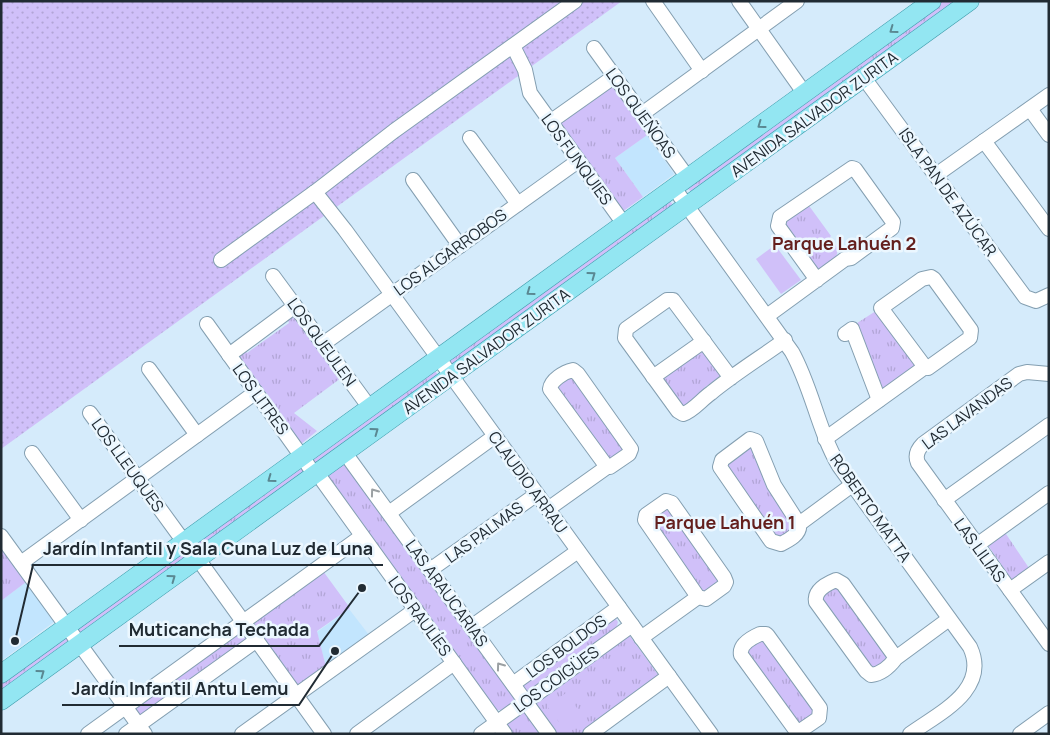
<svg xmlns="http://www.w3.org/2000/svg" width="1050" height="735" font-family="Manrope,sans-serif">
	<defs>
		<pattern id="grass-dots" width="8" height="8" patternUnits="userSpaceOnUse" patternTransform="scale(1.25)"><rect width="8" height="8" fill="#d0c0f9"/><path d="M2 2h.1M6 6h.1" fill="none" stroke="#b2a5d6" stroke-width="1.8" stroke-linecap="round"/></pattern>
		<pattern id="park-tufts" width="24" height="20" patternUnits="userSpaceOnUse" patternTransform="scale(1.25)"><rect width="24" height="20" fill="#d0c0f9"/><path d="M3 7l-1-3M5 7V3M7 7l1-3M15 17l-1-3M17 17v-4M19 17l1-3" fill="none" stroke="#b2a5d6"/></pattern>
	</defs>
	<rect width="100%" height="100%" fill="#d5ebfb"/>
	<g fill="#c2e5fe">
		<path d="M647 135 674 174 643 197 615 158Z"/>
		<path d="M26 582 55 621 1 661V601Z"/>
		<path d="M349 609 369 635 326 667 317 632Z"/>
	</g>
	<path fill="url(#grass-dots)" d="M1 1H622L1 449Z"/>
	<g fill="url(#park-tufts)">
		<path d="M941 1H961L692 192 688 189 689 183Z"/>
		<path d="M612 85 650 133 615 158 643 197 622 212 559 127 560 121Z"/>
		<path d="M670 201 673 205 455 366 449 361V358Z"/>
		<path d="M807 203 831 236 830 237 838 249 836 258 819 271 782 221Z"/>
		<path d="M879 309 918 363 884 390 877 387 854 325Z"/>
		<path d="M292 317H296L341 378 294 413 317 431 301 444 240 360 239 357 245 350 247 353 289 323 288 320Z"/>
		<path d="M699 347 723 374 721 378 715 380 704 388 706 393 684 410 659 377Z"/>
		<path d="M434 370 439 376 315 466 311 457Z"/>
		<path d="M569 374 626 447 610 464 553 386Z"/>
		<path d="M749 444 796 531 777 541 723 465Z"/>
		<path d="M345 463 515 696C513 705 505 711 496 710L327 479V474Z"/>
		<path d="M300 467 305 474 81 633 78 629Z"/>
		<path d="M665 505 723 581 705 595 649 516Z"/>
		<path d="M1004 531 1031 571 1015 581 1012 580 987 544Z"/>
		<path d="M1 546 26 582 1 601Z"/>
		<path d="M323 571 350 608 317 631 326 667 297 688 252 623Z"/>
		<path d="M835 583 891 656 874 672 818 595Z"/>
		<path d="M614 616 618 622 616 629 530 691 526 692 519 682Z"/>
		<path d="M241 630 250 642 141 721 135 710 136 707Z"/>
		<path d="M64 635 72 640 1 695V680Z"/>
		<path d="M627 635 630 636 659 676 586 734H554L534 707 536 699Z"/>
		<path d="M762 636 817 710 802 727 744 650Z"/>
		<path d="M523 711 527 712 543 734H511L506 725 508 722Z"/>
	</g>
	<g fill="#d0c0f9">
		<path d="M775 245 801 280 781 294 756 259Z"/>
		<path d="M566 693 585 719 567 733 547 706Z"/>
	</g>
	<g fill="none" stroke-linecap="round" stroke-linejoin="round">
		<g stroke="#849fb1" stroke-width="16">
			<g id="minor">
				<path d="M653 1 702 71"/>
				<path d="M739 1 805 94"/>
				<path d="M513 46 525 70 530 93 624 224"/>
				<path d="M594 48 688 178"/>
				<path d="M864 78 1025 297 1036 301 1049 295"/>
				<path d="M1030 109 1049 135"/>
				<path d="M642 114 797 1"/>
				<path d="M550 122 615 76"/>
				<path d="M470 138 518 204"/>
				<path d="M984 141 1049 229"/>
				<path d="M936 175 1049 95"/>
				<path d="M413 180 460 246"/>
				<path d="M674 188 792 352C812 388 818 430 839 466L970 647C990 690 939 713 910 734"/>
				<path d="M315 192 345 230 445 367 711 734"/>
				<path d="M221 260 315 192 394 131 575 1"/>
				<path d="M273 276 370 408"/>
				<path d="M767 316 845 259 851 258 892 228 893 222 855 169 852 168 780 217 778 226 817 280"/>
				<path d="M207 324 315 475"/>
				<path d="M845 334 852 329 879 400"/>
				<path d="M323 344 578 161"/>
				<path d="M229 355 295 306"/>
				<path d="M149 369 197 435"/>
				<path d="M1049 374 1027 372 1019 374 923 444C917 450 915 456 918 463L1049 644"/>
				<path d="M653 377 704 341"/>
				<path d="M731 378 673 300H667L626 329 625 338 678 411 683 414C693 411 702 399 711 393 734 374 760 358 785 340"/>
				<path d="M90 413 184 542"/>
				<path d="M750 439 756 441 774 485 799 524C801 534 789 540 781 544L771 541 720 467 722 460Z"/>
				<path d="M825 439 925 367 928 368 970 338 971 330 934 279 931 277 922 279 881 308 925 367"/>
				<path d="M32 453 81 520"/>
				<path d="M345 453 549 734"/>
				<path d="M317 473 505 734"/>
				<path d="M944 500 1049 425"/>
				<path d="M666 501 672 503 724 577 726 582 724 586 706 599 698 597 645 520 646 515Z"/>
				<path d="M548 509 607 467H610L629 454 631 449 578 374 573 370C564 372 551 380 550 389L607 467"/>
				<path d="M389 513 495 436"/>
				<path d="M799 524 852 485"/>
				<path d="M1 536 145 734"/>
				<path d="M977 545 1049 493"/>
				<path d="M198 559 324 734"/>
				<path d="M21 563 256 392"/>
				<path d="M430 570 537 494"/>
				<path d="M1010 590 1049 562"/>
				<path d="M471 627 578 551"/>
				<path d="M760 634H766L768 636 820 708 819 718 800 731 797 732 741 655C739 645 751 638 760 634Z"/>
				<path d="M641 638 698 597"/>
				<path d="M896 658 843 584 836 580C826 584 814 591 816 602L866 671 871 675C881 674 890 666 896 658L949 619"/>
				<path d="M513 684 619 607"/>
				<path d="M88 734 362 536"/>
				<path d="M126 734 257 640"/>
				<path d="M242 734 415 610"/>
				<path d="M357 734 454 663"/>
				<path d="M481 734 632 625"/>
				<path d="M590 734 669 676"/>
				<path d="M1020 734 1049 713"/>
			</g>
		</g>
		<g stroke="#3c9aa9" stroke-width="19">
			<g id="major">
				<path d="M1 674 932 1"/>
				<path d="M1 701 970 1"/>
			</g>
		</g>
		<use href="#minor" stroke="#fff" stroke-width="14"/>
		<use href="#major" stroke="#93e6f2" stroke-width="18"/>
	</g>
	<defs><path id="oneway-chevron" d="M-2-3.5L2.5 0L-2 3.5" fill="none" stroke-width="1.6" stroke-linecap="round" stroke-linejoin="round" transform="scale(1.25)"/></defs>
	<g stroke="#5a8892">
		<use href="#oneway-chevron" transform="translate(893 30) rotate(144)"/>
		<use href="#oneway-chevron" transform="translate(761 125) rotate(144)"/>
		<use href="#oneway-chevron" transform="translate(592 275) rotate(-36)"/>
		<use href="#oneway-chevron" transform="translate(530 292) rotate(144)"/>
		<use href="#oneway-chevron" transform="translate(375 431) rotate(-36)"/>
		<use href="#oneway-chevron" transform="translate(271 479) rotate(144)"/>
		<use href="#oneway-chevron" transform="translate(172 578) rotate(-36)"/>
		<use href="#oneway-chevron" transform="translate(41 673) rotate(-36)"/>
	</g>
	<g stroke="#9ba0a3">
		<use href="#oneway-chevron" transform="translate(374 492) rotate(-126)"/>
		<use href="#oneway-chevron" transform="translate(500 666) rotate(-126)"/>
	</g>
	<g text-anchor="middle" stroke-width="5" stroke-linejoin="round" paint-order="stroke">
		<g font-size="16" fill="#212b33" stroke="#ebf7ff">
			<text transform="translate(641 113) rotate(54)" y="6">LOS QUEÑOAS</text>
			<text transform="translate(814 114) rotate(-36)" y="6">AVENIDA SALVADOR ZURITA</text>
			<text transform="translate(577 159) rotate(54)" y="6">LOS FUNQUIES</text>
			<text transform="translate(948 192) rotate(54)" y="6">ISLA PAN DE AZÚCAR</text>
			<text transform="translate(450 252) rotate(-36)" y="6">LOS ALGARROBOS</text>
			<text transform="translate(322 342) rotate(54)" y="6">LOS QUEULEN</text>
			<text transform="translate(486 351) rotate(-36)" y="6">AVENIDA SALVADOR ZURITA</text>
			<text transform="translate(261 399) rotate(54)" y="6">LOS LITRES</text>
			<text transform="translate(967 413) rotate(-37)" y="6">LAS LAVANDAS</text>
			<text transform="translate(128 465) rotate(54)" y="6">LOS LLEUQUES</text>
			<text transform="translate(528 482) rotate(54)" y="6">CLAUDIO ARRAU</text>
			<text transform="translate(871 508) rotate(55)" y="6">ROBERTO MATTA</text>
			<text transform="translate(484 532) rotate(-36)" y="6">LAS PALMAS</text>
			<text transform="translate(980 550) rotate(54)" y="6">LAS LILIAS</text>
			<text transform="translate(447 593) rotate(54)" y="6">LAS ARAUCARIAS</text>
			<text transform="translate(420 616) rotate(54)" y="6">LOS RAULÍES</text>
			<text transform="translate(566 646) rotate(-36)" y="6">LOS BOLDOS</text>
			<text transform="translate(556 679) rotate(-36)" y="6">LOS COIGÜES</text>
		</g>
		<g font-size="18" font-weight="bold" fill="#641f1d" stroke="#ebf7ff">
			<text x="844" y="250">Parque Lahuén 2</text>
			<text x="725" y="529">Parque Lahuén 1</text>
		</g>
	</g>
	<path fill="none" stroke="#212b33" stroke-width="2" d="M15 641L33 565H383M362 588L319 646H119M335 651L299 705H62"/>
	<g fill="#212b33" stroke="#ebf7ff" stroke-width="2">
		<circle cx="15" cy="641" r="5"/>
		<circle cx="362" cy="588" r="5"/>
		<circle cx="335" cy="651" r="5"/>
	</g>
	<g font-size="18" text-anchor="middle" font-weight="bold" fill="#212b33" stroke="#ebf7ff" stroke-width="5" stroke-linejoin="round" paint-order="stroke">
		<text x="208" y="555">Jardín Infantil y Sala Cuna Luz de Luna</text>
		<text x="219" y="636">Muticancha Techada</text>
		<text x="180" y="695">Jardín Infantil Antu Lemu</text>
	</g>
	<rect width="1050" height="735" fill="none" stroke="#212b33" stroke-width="5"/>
</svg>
